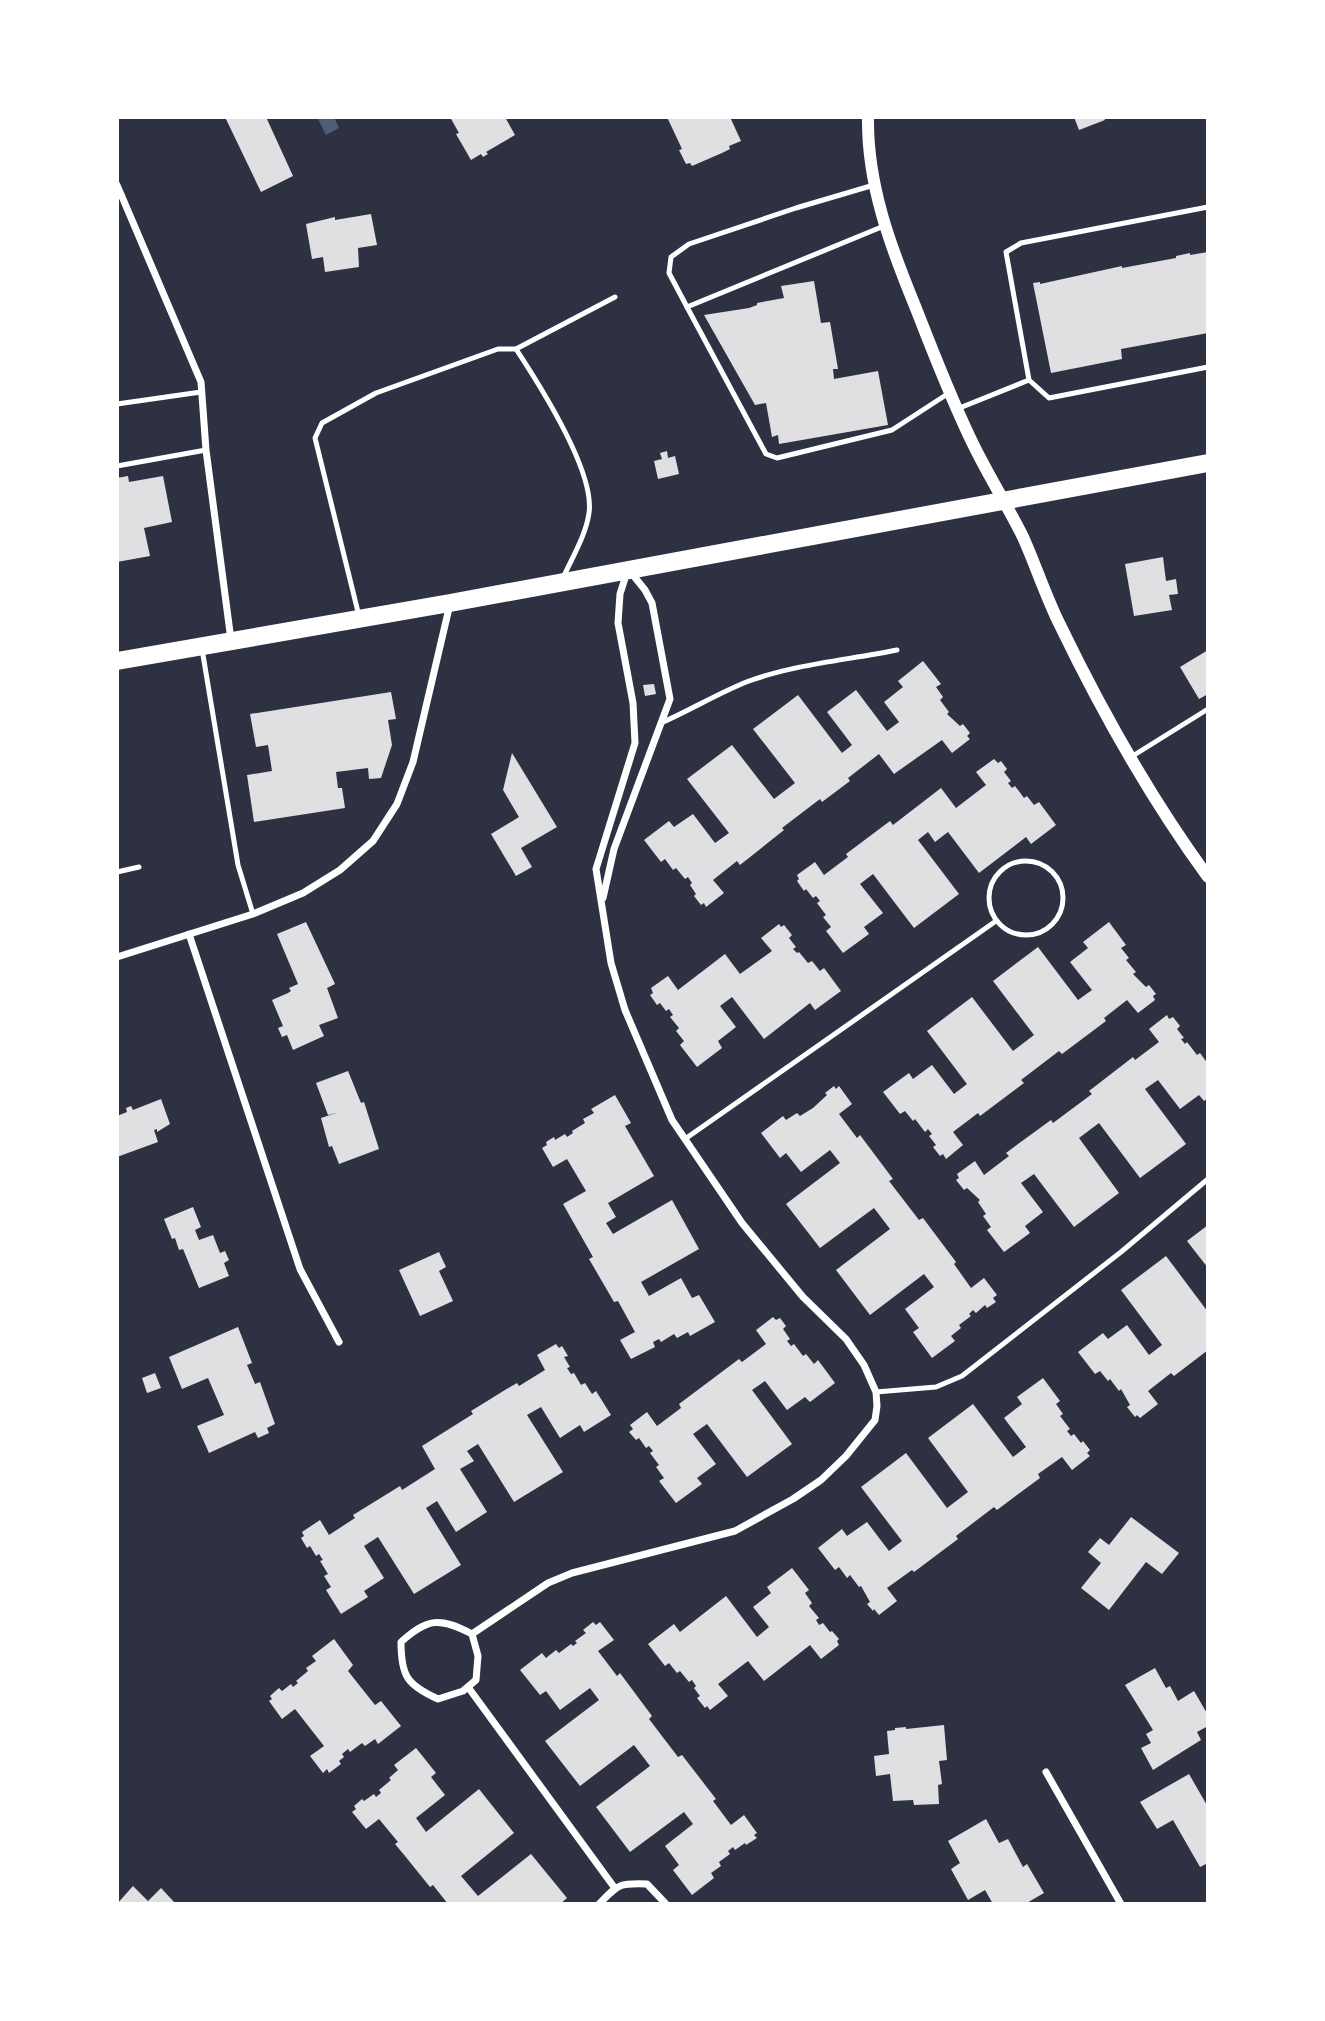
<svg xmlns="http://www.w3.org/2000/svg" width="1325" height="2021" font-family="Arial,sans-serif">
	<rect width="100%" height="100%" fill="#2d3142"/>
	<path fill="#4f5d75" d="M317 117H334L339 128 326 135Z"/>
	<g fill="#e0e0e3">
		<path d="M225 117H266L293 176 261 192Z"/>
		<path d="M450 117H505L515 135 486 152 488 154 483 157 481 154 471 160 456 134 459 133Z"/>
		<path d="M667 117H730L741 141 729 146 730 149 722 153 692 166 690 163 686 164 679 150 682 149Z"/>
		<path d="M1074 117H1104L1105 120 1079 130Z"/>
		<path d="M371 214 377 245 358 248 359 267 325 272 323 257 312 259 306 224 335 217V220Z"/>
		<path d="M1208 252V333L1121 349 1122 359 1051 373 1033 283 1040 282V284L1122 266V268L1176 258V256L1190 253V255Z"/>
		<path d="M814 281 821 323 830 322 838 369H833L834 379 878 371 888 425 779 444 778 435 772 437 766 403 755 405 704 315 749 308 757 305V303L784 298 781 286Z"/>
		<path d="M667 451 668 458 675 456 679 474 658 479 654 461 662 459 660 453Z"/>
		<path d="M128 476 129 482 163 476 172 522 144 528 150 556 117 562V478Z"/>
		<path d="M1163 557 1166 581 1176 579 1178 594 1169 595 1172 610 1134 616 1125 564Z"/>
		<path d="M1208 650V694L1199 699 1180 667Z"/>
		<path d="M923 661 941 684 936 687 943 697 940 700 949 712 947 714 960 726 963 724 970 733 967 736 970 739 952 753 942 740 894 774 879 754 848 778 850 781 822 802 820 799 782 828 784 830 740 865 737 861 713 880 724 893 706 907 704 903 701 905 694 896 696 894 690 885 692 883 688 877 685 879 676 868 673 870 665 859 661 862 644 840 669 821 674 827 693 814 715 843 729 833 687 779 732 745 774 799 795 783 753 729 798 695 842 753 852 745 827 712 856 690 887 731 899 722 884 702 903 687 898 681Z"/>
		<path d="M654 684 656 694 645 696 643 685Z"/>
		<path d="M391 692 396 719 388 720 392 745 381 778 369 779 368 768 336 772 338 788H342L345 808 254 822 247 775 272 771 268 745 256 747 250 714Z"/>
		<path d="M512 753 557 827 521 848 532 867 516 876 491 834 519 817 503 790Z"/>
		<path d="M994 759 998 763 1001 761 1007 769 1004 772 1011 781 1008 783 1012 788 1015 786 1024 798 1027 796 1034 805 1039 802 1056 825 1031 844 1026 837 979 873 948 832 935 842 928 832 918 840 959 894 914 928 873 874 860 884 883 913 864 927 869 934 843 953 826 931 831 927 823 917 826 915 817 903 820 901 816 896 813 898 806 889 804 891 797 881 799 879 797 875 815 862 824 875 848 857 846 854 890 821 893 825 941 788 956 808 986 785 976 772Z"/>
		<path d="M306 922 335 984 327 988 338 1018 319 1025 324 1036 293 1050 287 1035 282 1037 278 1028 283 1026 272 1000 288 993 291 991 289 988 298 984 277 934Z"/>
		<path d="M1109 922 1126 945 1121 948 1129 958 1126 960 1136 972 1133 974 1146 987 1149 985 1156 994 1153 996 1155 1000 1138 1013 1127 1000 1104 1018 1106 1021 1062 1054 1059 1051 1021 1080 1024 1083 980 1116 978 1113 953 1132 963 1145 946 1159 943 1154 940 1156 933 1147 936 1145 929 1136 932 1134 928 1129 925 1132 915 1119 913 1121 905 1111 900 1114 883 1092 909 1073 913 1079 932 1065 954 1094 967 1084 927 1031 972 997 1013 1051 1034 1035 993 981 1038 947 1078 1000 1092 990 1070 962 1088 948 1083 942Z"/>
		<path d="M779 924 781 927 784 925 792 935 789 938 796 947 793 949 797 953 799 952 808 963 812 961 820 971 824 968 841 991 815 1010 810 1003 764 1039 732 997 720 1006 736 1027 718 1041 722 1048 697 1067 680 1045 684 1041 676 1031 679 1028 670 1017 673 1015 669 1009 666 1011 660 1003 657 1005 650 995 653 993 651 988 668 976 678 990 725 954 740 974 772 951 761 938Z"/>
		<path d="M1167 1015 1169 1019 1173 1017 1180 1026 1177 1029 1184 1038 1181 1039 1185 1044 1187 1042 1197 1055 1200 1053 1208 1064V1098L1204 1101 1199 1095 1180 1109 1158 1080 1145 1089 1186 1144 1140 1178 1099 1123 1079 1138 1119 1193 1074 1227 1034 1174 1021 1183 1043 1212 1025 1226 1030 1233 1004 1252 987 1230 991 1227 983 1216 986 1214 978 1202 980 1200 967 1188 964 1190 956 1180 959 1178 957 1174 975 1161 984 1175 1009 1156 1006 1153 1018 1144 1051 1120 1053 1123 1092 1094 1089 1091 1133 1057 1135 1060 1159 1042 1149 1029Z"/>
		<path d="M348 1071 361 1103 364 1102 379 1149 339 1164 332 1146 329 1147 321 1118 336 1113 328 1115 316 1083Z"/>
		<path d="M834 1086 836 1089 839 1086 852 1104 839 1114 857 1138 860 1135 893 1179 889 1181 919 1220 923 1218 956 1262 954 1264 971 1288 984 1278 997 1295 993 1298 996 1302 987 1308 985 1305 976 1313 973 1310 969 1314 971 1316 959 1325 961 1328 951 1336 955 1341 932 1358 913 1332 919 1328 905 1309 934 1287 924 1274 870 1315 836 1270 890 1229 874 1208 820 1248 786 1204 840 1163 830 1150 801 1172 786 1153 780 1158 761 1133 783 1116 786 1120 797 1113 800 1116 813 1108 827 1095 825 1093Z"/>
		<path d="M615 1095 631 1123 625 1126 654 1176 608 1203 616 1217 606 1223 613 1234 672 1200 699 1249 641 1282 649 1296 681 1278 692 1298 699 1295 715 1322 690 1336 688 1332 677 1338 674 1334 661 1342 659 1339 653 1342 655 1347 631 1359 620 1340 635 1332 618 1301 614 1302 589 1259 593 1257 563 1204 586 1191 567 1159 553 1167 542 1148 547 1145 546 1142 554 1137 555 1140 565 1134 567 1137 573 1133 572 1131 585 1123 583 1119 594 1113 591 1109Z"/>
		<path d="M161 1099 170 1124 157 1132V1129L154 1130 158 1142 117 1157V1116L127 1112 126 1108 131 1106 133 1110Z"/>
		<path d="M193 1207 201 1227 195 1230 199 1240 213 1235 220 1253 225 1251 229 1260 224 1263 229 1276 199 1288 183 1249 179 1250 175 1238 172 1239 164 1219Z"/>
		<path d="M1208 1225V1268L1187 1241Z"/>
		<path d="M439 1252 446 1267 439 1271 453 1301 420 1316 399 1270Z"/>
		<path d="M1166 1256 1208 1312V1350L1174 1376 1171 1373 1148 1391 1158 1404 1140 1418 1137 1415 1135 1417 1127 1407 1130 1405 1121 1389 1119 1391 1110 1379 1108 1381 1100 1371 1095 1374 1078 1352 1103 1333 1108 1339 1127 1325 1149 1355 1162 1345 1121 1290Z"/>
		<path d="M773 1317 776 1320 780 1318 786 1326 783 1329 790 1339 787 1341 791 1346 794 1344 803 1356 806 1354 814 1364 818 1360 835 1383 810 1402 805 1397 787 1410 765 1381 752 1390 792 1444 747 1477 707 1424 693 1434 716 1464 697 1478 702 1484 676 1503 659 1481 664 1478 656 1467 659 1465 650 1453 653 1451 649 1446 646 1448 639 1438 636 1440 629 1432 633 1429 630 1425 647 1412 657 1426 681 1408 679 1404 739 1359 742 1362 766 1344 756 1330Z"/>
		<path d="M238 1327 252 1363 247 1365 255 1384 260 1382 275 1424 267 1428 269 1433 258 1438 255 1432 209 1453 197 1426 224 1415 208 1378 182 1389 169 1357Z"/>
		<path d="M556 1344 559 1348 562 1346 568 1356 564 1357 570 1367 567 1368 571 1374 574 1373 581 1385 585 1383 592 1394 596 1391 611 1415 584 1432 580 1425 560 1438 541 1407 527 1415 563 1472 514 1502 478 1444 467 1451 474 1461 460 1469 487 1512 456 1532 437 1501 426 1508 461 1565 414 1594 378 1537 364 1546 384 1578 364 1591 368 1597 341 1614 326 1590 331 1587 324 1576 328 1574 320 1561 323 1560 319 1554 316 1556 310 1546 307 1548 301 1538 304 1536 302 1532 320 1520 329 1535 355 1518 353 1515 366 1507 400 1486 402 1490 435 1469 422 1446 473 1414 471 1411 505 1390 517 1383 519 1386 545 1370 537 1355Z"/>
		<path d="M155 1373 161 1388 147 1393 142 1378Z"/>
		<path d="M1043 1378 1060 1401 1056 1404 1063 1414 1060 1416 1070 1429 1067 1431 1071 1436 1074 1434 1081 1443 1083 1441 1090 1450 1087 1453 1090 1456 1072 1470 1062 1457 1038 1474 1040 1478 997 1510 994 1507 956 1536 958 1539 914 1572 912 1570 887 1588 897 1601 879 1615 874 1609 873 1611 867 1604 870 1602 861 1586 859 1587 850 1575 847 1578 839 1567 835 1570 818 1548 842 1529 847 1536 867 1522 889 1551 902 1541 861 1487 906 1453 947 1508 968 1492 928 1438 973 1404 1013 1457 1026 1447 1004 1418 1022 1404 1017 1397Z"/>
		<path d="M1131 1517 1179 1553 1162 1574 1146 1562 1109 1610 1081 1588 1101 1563 1088 1552 1100 1538 1109 1545Z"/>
		<path d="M792 1568 809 1590 805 1593 812 1603 809 1606 819 1618 816 1620 819 1625 823 1623 830 1632 832 1631 839 1639 837 1641 839 1645 821 1659 810 1645 764 1681 748 1661 718 1684 728 1696 710 1710 707 1706 705 1708 697 1698 700 1696 694 1688 696 1686 692 1680 689 1682 680 1671 677 1673 669 1663 665 1666 648 1644 674 1624 680 1632 726 1596 757 1637 769 1627 753 1607 771 1593 767 1587Z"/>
		<path d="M593 1622 596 1625 600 1622 614 1640 598 1651 617 1676 620 1673 652 1716 649 1719 678 1757 682 1755 716 1799 713 1801 731 1825 744 1815 757 1833 754 1835 757 1838 746 1845 745 1843 735 1850 733 1847 728 1851 730 1854 719 1862 721 1866 711 1873 714 1878 692 1895 673 1870 679 1865 665 1846 693 1824 684 1812 630 1852 596 1807 650 1766 634 1745 580 1786 545 1741 599 1700 590 1688 560 1710 546 1691 540 1695 520 1670 542 1653 546 1658 556 1650 559 1653 571 1644 573 1646 577 1643 575 1641 586 1633 583 1630Z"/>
		<path d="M334 1639 353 1665 348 1671 375 1705 381 1701 401 1726 378 1744 375 1739 365 1746 362 1743 350 1752 348 1749 342 1754 344 1757 339 1761 341 1764 329 1773 327 1769 323 1773 310 1756 324 1746 295 1709 282 1719 269 1701 272 1699 270 1696 279 1688 282 1691 291 1684 293 1687 298 1683 296 1681 308 1671 306 1668 316 1661 312 1656Z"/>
		<path d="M1155 1668 1166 1688 1170 1686 1178 1701 1194 1691 1208 1715V1726L1197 1732 1201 1740 1153 1770 1141 1748 1151 1743 1146 1734 1153 1730 1125 1685Z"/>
		<path d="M944 1725 947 1760 939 1761 942 1784 938 1785 939 1804 914 1805 913 1800 893 1801 890 1774 876 1776 874 1756 889 1754 887 1731 895 1730V1728L906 1727V1729Z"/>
		<path d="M416 1748 436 1773 431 1777 445 1795 416 1818 426 1832 479 1789 514 1833 461 1876 478 1896 531 1854 567 1898 560 1904H448L433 1885 430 1887 405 1856 395 1844 398 1842 379 1819 366 1829 352 1812 356 1809 354 1806 362 1799 364 1801 374 1794 376 1797 381 1793 379 1790 391 1780 389 1778 398 1770 394 1765Z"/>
		<path d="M1189 1774 1208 1807V1863L1200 1867 1173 1820 1157 1829 1140 1802Z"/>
		<path d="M986 1819 999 1843 1008 1839 1023 1867 1027 1864 1044 1893 1025 1904H993L985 1890 968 1900 951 1869 960 1863 948 1841Z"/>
		<path d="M133 1886 148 1901 161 1888 176 1904H117Z"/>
	</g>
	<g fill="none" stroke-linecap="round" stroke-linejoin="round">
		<g stroke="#fff" stroke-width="5">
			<path d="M874 185 796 208 689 244 671 257 669 273 687 307 884 226"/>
			<path d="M1208 207 1021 243 1006 252 1029 380 1049 398 1208 367"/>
			<path d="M687 307 766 454 777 458 892 430 949 393"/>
			<path d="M516 349C539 384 595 472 589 513 586 535 572 558 563 578"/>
			<path d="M117 404 201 392"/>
			<path d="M957 409 1029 380"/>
			<path d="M117 466 206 450"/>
			<path d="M359 616 315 438 322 423 376 393 498 349H516L615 297"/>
			<path d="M202 649 238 865 253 914"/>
			<path d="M661 723C691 710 718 693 749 681 796 664 848 660 897 650"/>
			<path d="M1131 757 1208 709"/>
			<circle cx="1026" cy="898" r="37"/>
			<path d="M117 872 139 867"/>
			<path d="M685 1139 996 921"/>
			<path d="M876 1392 936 1387 962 1376 1121 1252 1208 1179"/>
		</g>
		<g stroke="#fff" stroke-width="7">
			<path d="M117 185 201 382 206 450 231 640"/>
			<path d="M603 898 614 849 670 699 652 603 645 590 629 570"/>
			<path d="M189 934 300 1269 339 1342"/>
			<path d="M117 957 253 914 303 893 340 870 373 841 397 804 413 762 450 604"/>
			<path d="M472 1634C439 1617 428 1618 401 1642 401 1676 407 1685 438 1699L463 1691 476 1680 478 1656 472 1634 548 1583 572 1573 735 1531 793 1499 821 1480 846 1456 875 1420 877 1406 876 1392 864 1365 846 1339 803 1297 742 1223 672 1120 625 1010 611 963 596 869 635 743 633 703 618 623 620 594 627 572"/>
			<path d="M468 1687 614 1887"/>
			<path d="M1046 1772 1121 1904"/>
			<path d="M599 1904C619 1884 618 1883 647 1884L666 1904"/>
		</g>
		<path stroke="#fff" stroke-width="12" d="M868 117C867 184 890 245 915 306 934 354 952 402 975 448 990 478 1008 507 1023 537 1036 566 1046 597 1060 625 1102 712 1151 799 1208 877"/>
		<path stroke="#fff" stroke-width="18" d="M117 661 450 603 1208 463"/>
	</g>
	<rect width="1325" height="2021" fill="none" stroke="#ffffff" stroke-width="238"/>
</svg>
